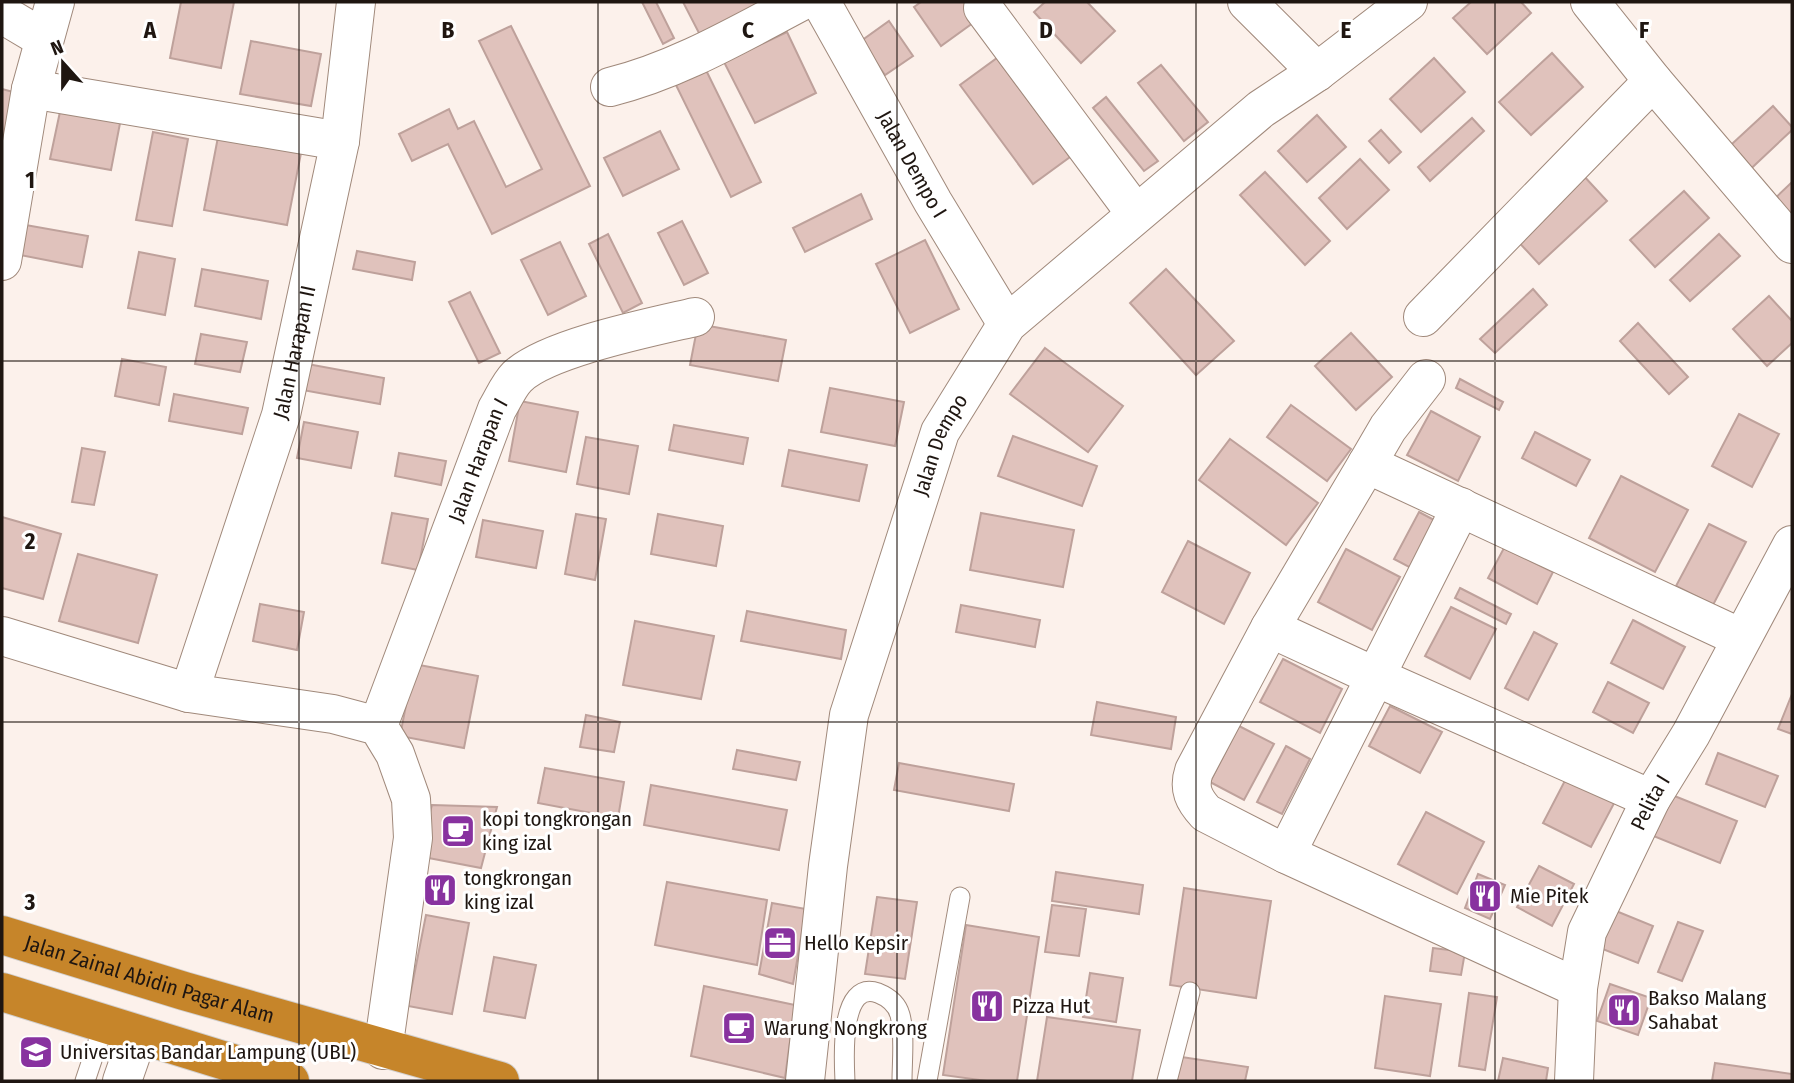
<svg xmlns="http://www.w3.org/2000/svg" width="1794" height="1083" font-family="'Fira Sans Condensed',sans-serif">
	<rect width="100%" height="100%" fill="#fcf1eb"/>
	<g fill="#e0c2bc" stroke="#bea19b" stroke-width="2">
		<path d="M181 2H234L221 68 170 58Z"/>
		<path d="M642 2H656L674 38 663 44Z"/>
		<path d="M683 2H765L700 35Z"/>
		<path d="M921 2H964L977 20 941 46 914 7Z"/>
		<path d="M1045 2H1087L1115 31 1081 63 1034 12Z"/>
		<path d="M1471 2H1521L1531 13 1487 54 1453 18Z"/>
		<path d="M889 21 913 56 885 75 861 41Z"/>
		<path d="M511 26 590 186 492 234 448 144 412 161 399 134 449 109 458 129 474 121 506 187 542 169 479 41Z"/>
		<path d="M787 32 816 93 755 123 724 62Z"/>
		<path d="M251 41 321 54 311 106 240 94Z"/>
		<path d="M1552 53 1583 87 1531 135 1499 102Z"/>
		<path d="M997 58 1070 157 1033 184 960 85Z"/>
		<path d="M1434 58 1465 92 1421 132 1390 99Z"/>
		<path d="M703 64 761 182 731 197 673 79Z"/>
		<path d="M1161 65 1208 122 1184 141 1138 83Z"/>
		<path d="M2 89 17 93 2 150Z"/>
		<path d="M1106 97 1158 161 1144 171 1093 108Z"/>
		<path d="M1773 106 1792 127V130L1741 178 1720 155Z"/>
		<path d="M61 107 121 118 111 170 50 159Z"/>
		<path d="M1317 115 1346 147 1307 182 1278 151Z"/>
		<path d="M1472 118 1484 131 1430 181 1418 167Z"/>
		<path d="M1381 130 1401 152 1389 163 1369 141Z"/>
		<path d="M660 131 679 169 623 196 604 158Z"/>
		<path d="M153 132 188 139 172 226 136 220Z"/>
		<path d="M218 137 301 153 287 225 204 210Z"/>
		<path d="M1360 159 1389 190 1347 229 1319 198Z"/>
		<path d="M1265 172 1330 241 1305 265 1240 195Z"/>
		<path d="M1582 174 1607 201 1539 264 1514 237Z"/>
		<path d="M1792 182V221L1767 206Z"/>
		<path d="M1684 191 1709 218 1655 267 1630 240Z"/>
		<path d="M861 194 872 219 805 252 793 228Z"/>
		<path d="M682 221 708 273 684 285 658 233Z"/>
		<path d="M20 224 88 236 82 267 15 254Z"/>
		<path d="M608 234 642 303 623 313 589 244Z"/>
		<path d="M1719 234 1740 256 1690 301 1670 280Z"/>
		<path d="M925 240 959 309 910 333 876 264Z"/>
		<path d="M560 242 586 296 548 315 521 260Z"/>
		<path d="M357 251 415 262 412 280 353 269Z"/>
		<path d="M139 252 175 259 165 315 128 308Z"/>
		<path d="M202 269 268 281 261 319 195 306Z"/>
		<path d="M1166 269 1234 341 1196 375 1130 303Z"/>
		<path d="M1533 289 1547 305 1495 353 1480 339Z"/>
		<path d="M470 292 500 353 479 363 449 302Z"/>
		<path d="M1769 296 1792 321V343L1767 366 1733 329Z"/>
		<path d="M1638 323 1688 377 1669 394 1620 341Z"/>
		<path d="M698 324 786 340 778 381 690 365Z"/>
		<path d="M1351 333 1392 377 1356 410 1315 366Z"/>
		<path d="M201 334 247 342 240 372 195 364Z"/>
		<path d="M1045 348 1123 406 1088 452 1010 394Z"/>
		<path d="M122 359 166 367 159 405 115 396Z"/>
		<path d="M302 363 384 378 380 404 297 389Z"/>
		<path d="M1460 379 1503 402 1499 410 1456 388Z"/>
		<path d="M830 388 904 402 895 446 821 432Z"/>
		<path d="M174 394 248 408 242 434 169 421Z"/>
		<path d="M520 401 578 412 566 472 509 461Z"/>
		<path d="M1291 405 1351 449 1327 481 1267 437Z"/>
		<path d="M1431 411 1480 437 1458 481 1407 455Z"/>
		<path d="M1739 414 1779 434 1752 487 1712 466Z"/>
		<path d="M304 422 358 432 351 468 297 458Z"/>
		<path d="M674 425 748 438 743 464 669 450Z"/>
		<path d="M1535 432 1590 460 1576 486 1522 458Z"/>
		<path d="M1013 436 1097 466 1082 506 998 476Z"/>
		<path d="M586 437 638 446 629 494 577 484Z"/>
		<path d="M1230 439 1318 503 1286 545 1199 480Z"/>
		<path d="M82 448 105 452 94 505 72 502Z"/>
		<path d="M789 450 867 465 859 501 782 486Z"/>
		<path d="M399 453 446 461 441 485 395 476Z"/>
		<path d="M1621 476 1688 510 1655 572 1589 538Z"/>
		<path d="M1419 512 1436 521 1411 568 1394 559Z"/>
		<path d="M392 513 428 519 418 570 382 563Z"/>
		<path d="M981 513 1074 530 1063 587 970 570Z"/>
		<path d="M576 514 606 519 595 580 565 574Z"/>
		<path d="M658 514 723 526 716 566 651 554Z"/>
		<path d="M2 517 61 534 43 599 2 588Z"/>
		<path d="M483 520 543 531 536 568 476 557Z"/>
		<path d="M1709 524 1746 542 1713 605 1676 586Z"/>
		<path d="M1188 541 1250 573 1224 624 1162 592Z"/>
		<path d="M1504 548 1553 572 1537 604 1488 578Z"/>
		<path d="M1346 549 1400 577 1372 630 1318 602Z"/>
		<path d="M78 554 157 575 138 643 59 621Z"/>
		<path d="M1460 588 1511 614 1506 624 1455 598Z"/>
		<path d="M260 604 304 612 297 650 253 641Z"/>
		<path d="M961 605 1040 620 1035 647 956 632Z"/>
		<path d="M1451 607 1496 629 1470 679 1425 656Z"/>
		<path d="M747 611 846 630 841 659 741 641Z"/>
		<path d="M1633 620 1685 647 1663 689 1611 663Z"/>
		<path d="M635 621 714 636 701 699 623 685Z"/>
		<path d="M1534 632 1557 644 1528 700 1505 688Z"/>
		<path d="M1283 659 1342 689 1320 733 1260 702Z"/>
		<path d="M414 664 478 676 464 748 400 736Z"/>
		<path d="M1608 682 1649 703 1633 733 1593 712Z"/>
		<path d="M1792 694V734L1778 729Z"/>
		<path d="M1097 702 1176 717 1171 749 1091 735Z"/>
		<path d="M1390 706 1442 732 1420 773 1369 746Z"/>
		<path d="M586 715 620 722 614 752 580 747Z"/>
		<path d="M1239 726 1274 744 1244 800 1210 782Z"/>
		<path d="M1286 746 1310 759 1282 814 1257 802Z"/>
		<path d="M737 750 800 762 796 780 733 769Z"/>
		<path d="M1718 753 1778 776 1765 807 1706 784Z"/>
		<path d="M899 763 1014 784 1009 811 894 790Z"/>
		<path d="M1572 767 1620 792 1591 847 1543 823Z"/>
		<path d="M545 768 624 782 618 818 538 803Z"/>
		<path d="M651 785 787 810 779 850 644 825Z"/>
		<path d="M1662 791 1737 821 1720 863 1646 833Z"/>
		<path d="M432 805 497 807 481 868 418 856Z"/>
		<path d="M1426 812 1484 842 1457 894 1398 864Z"/>
		<path d="M1539 866 1574 884 1552 926 1517 907Z"/>
		<path d="M1056 872 1143 885 1139 914 1052 901Z"/>
		<path d="M1478 874 1505 885 1490 919 1465 908Z"/>
		<path d="M667 882 767 900 757 965 655 945Z"/>
		<path d="M1184 888 1271 901 1256 998 1170 985Z"/>
		<path d="M877 897 917 902 905 979 865 974Z"/>
		<path d="M772 903 806 909 793 984 759 974Z"/>
		<path d="M1052 905 1086 909 1079 956 1045 952Z"/>
		<path d="M1616 911 1653 926 1638 963 1600 948Z"/>
		<path d="M426 915 469 923 452 1014 408 1006Z"/>
		<path d="M1678 922 1703 931 1682 981 1658 972Z"/>
		<path d="M966 925 1039 937 1017 1081H987L943 1075Z"/>
		<path d="M1433 948 1465 952 1461 975 1430 971Z"/>
		<path d="M494 957 536 965 525 1018 484 1011Z"/>
		<path d="M1090 973 1123 978 1116 1022 1083 1017Z"/>
		<path d="M1610 984 1651 998 1638 1035 1597 1021Z"/>
		<path d="M704 986 795 1005 785 1078 691 1056Z"/>
		<path d="M1469 993 1497 997 1485 1070 1459 1066Z"/>
		<path d="M1385 996 1441 1004 1430 1076 1375 1068Z"/>
		<path d="M1047 1017 1140 1030 1132 1081H1037Z"/>
		<path d="M1175 1056 1248 1067 1245 1081H1171Z"/>
		<path d="M1503 1058 1548 1068 1546 1081H1498Z"/>
		<path d="M1715 1063 1792 1074V1081H1712Z"/>
	</g>
	<g fill="none" stroke-linecap="round" stroke-linejoin="round">
		<g stroke="#a0897b" stroke-width="21">
			<g id="lane">
				<path d="M85 1081 104 1024"/>
				<path d="M845 1081C844 1060 839 979 878 993 888 997 897 1004 900 1015 905 1033 902 1062 902 1081"/>
				<path d="M927 1081 960 897"/>
				<path d="M1167 1081 1190 992"/>
			</g>
		</g>
		<g stroke="#a0897b" stroke-width="40">
			<g id="street">
				<path id="s1" d="M821 2 933 202 1007 324"/>
				<path d="M1247 2 1317 72"/>
				<path d="M1590 2 1653 81 1792 244"/>
				<path d="M983 8 1136 214"/>
				<path d="M2 14 44 39"/>
				<path d="M610 87C678 70 739 34 800 2"/>
				<path d="M31 89 340 141"/>
				<path d="M2 261 31 89 55 2"/>
				<path d="M1423 317 1653 81"/>
				<path d="M1426 379 1388 428 1367 464 1270 628 1194 771C1188 789 1194 800 1206 813L1286 854 1578 988"/>
				<path d="M1367 464 1741 638"/>
				<path d="M1270 628 1376 677 1651 799"/>
				<path d="M2 636 189 693 333 714 378 726 395 754 411 799 413 838 383 1050"/>
				<path id="s2" d="M189 693 281 415 340 141 356 2"/>
				<path id="s3" d="M378 726 497 409C503 399 509 385 517 377 547 348 652 327 695 317"/>
				<path d="M1286 854 1461 507"/>
				<path d="M122 1081 138 1035"/>
				<path id="s4" d="M805 1081 828 866 849 715 940 432 1007 324 1261 109 1317 72 1408 2"/>
				<path id="s5" d="M1574 1081 1578 988 1587 932 1651 799 1691 734 1792 545"/>
			</g>
		</g>
		<g stroke="#d2d0cf" stroke-width="40">
			<g id="highway">
				<path id="s6" d="M2 935 184 991 500 1081"/>
				<path d="M2 992 290 1081"/>
			</g>
		</g>
		<use href="#lane" stroke="#fff" stroke-width="19"/>
		<use href="#street" stroke="#fff" stroke-width="38"/>
		<use href="#highway" stroke="#c6852a" stroke-width="38"/>
	</g>
	<path fill="none" stroke="#1f1611" stroke-width="2" stroke-opacity="0.55" d="M299 2V1081M598 2V1081M897 2V1081M1196 2V1081M1495 2V1081M2 361H1792M2 722H1792"/>
	<defs>
		<g id="cafe-square" transform="scale(1.75)"><rect x="-9" y="-9" width="18" height="18" rx="4" fill="#88329f" stroke="#fff"/><path d="M-5.5-4.5H6V0H3Q3 3.5 0 3.5H-2.5Q-5.5 3.5-5.5 0ZM3-3.2v2h1.7v-2ZM-6 4.5H4V6H-6Z" fill="#fff"/></g>
		<g id="restaurant-square" transform="scale(1.75)"><rect x="-9" y="-9" width="18" height="18" rx="4" fill="#88329f" stroke="#fff"/><path d="M-5-6h1v4h1v-4h1v4h1v-4h1v5L-1.5 .5V6h-2V.5L-5-1ZM5-6V6H3V1.5H1.5Q1.5-4 5-6Z" fill="#fff"/></g>
		<g id="office-square" transform="scale(1.75)"><rect x="-9" y="-9" width="18" height="18" rx="4" fill="#88329f" stroke="#fff"/><path d="M-6-3h4V-5.5h4V-3h4V5H-6ZM-1-4.5V-3h2v-1.5ZM-6 0V1H6V0Z" fill="#fff"/></g>
		<g id="university-square" transform="scale(1.75)"><rect x="-9" y="-9" width="18" height="18" rx="4" fill="#88329f" stroke="#fff"/><path d="M0-5L7-2L0 1L-7-2ZM-4 1L0 2.5L4 1V4Q0 6-4 4Z" fill="#fff"/></g>
	</defs>
	<g fill-rule="evenodd">
		<use href="#cafe-square" x="458" y="831"/>
		<use href="#restaurant-square" x="440" y="890"/>
		<use href="#restaurant-square" x="1485" y="896"/>
		<use href="#office-square" x="780" y="943"/>
		<use href="#restaurant-square" x="987" y="1006"/>
		<use href="#restaurant-square" x="1624" y="1010"/>
		<use href="#cafe-square" x="739" y="1028"/>
		<use href="#university-square" x="36" y="1052"/>
	</g>
	<g text-anchor="middle" stroke-width="6" stroke-linejoin="round" paint-order="stroke">
		<g font-size="21" fill="#1f1611" stroke="#fff">
			<text dy="7" stroke="none"><textPath href="#s1" startOffset="186">Jalan Dempo I</textPath></text>
			<text dy="7" stroke="none"><textPath href="#s2" startOffset="357">Jalan Harapan II</textPath></text>
			<text dy="7" stroke="none"><textPath href="#s4" startOffset="654">Jalan Dempo</textPath></text>
			<text dy="7" stroke="none"><textPath href="#s3" startOffset="284">Jalan Harapan I</textPath></text>
			<text dy="7" stroke="none"><textPath href="#s5" startOffset="294">Pelita I</textPath></text>
			<text dy="7" stroke="none"><textPath href="#s6" startOffset="154">Jalan Zainal Abidin Pagar Alam</textPath></text>
		</g>
		<g font-size="21" fill="#1f1611" stroke="#fff" text-anchor="start">
			<text x="482" y="826">kopi tongkrongan<tspan x="482" dy="24">king izal</tspan></text>
			<text x="464" y="885">tongkrongan<tspan x="464" dy="24">king izal</tspan></text>
			<text x="1510" y="903">Mie Pitek</text>
			<text x="804" y="950">Hello Kepsir</text>
			<text x="1648" y="1005">Bakso Malang<tspan x="1648" dy="24">Sahabat</tspan></text>
			<text x="1012" y="1013">Pizza Hut</text>
			<text x="764" y="1035">Warung Nongkrong</text>
			<text x="60" y="1059">Universitas Bandar Lampung (UBL)</text>
		</g>
	</g>
	<g font-size="23" text-anchor="middle" font-weight="bold" fill="#1f1611" stroke="#fff" stroke-width="6" stroke-linejoin="round" paint-order="stroke">
		<text x="150" y="38">A</text>
		<text x="448" y="38">B</text>
		<text x="748" y="38">C</text>
		<text x="1046" y="38">D</text>
		<text x="1346" y="38">E</text>
		<text x="1644" y="38">F</text>
		<text x="30" y="188">1</text>
		<text x="30" y="549">2</text>
		<text x="30" y="910">3</text>
	</g>
	<rect width="1794" height="1083" fill="none" stroke="#1f1611" stroke-width="7"/>
	<g transform="translate(63 63) rotate(339)" stroke="#ffffff" stroke-width="5" paint-order="stroke">
	<path d="M0-5L12 26L0 18L-12 26Z" fill="#1f1611"/>
	<text y="-10" font-size="19" font-weight="bold" text-anchor="middle" fill="#1f1611">N</text>
	</g>
</svg>
